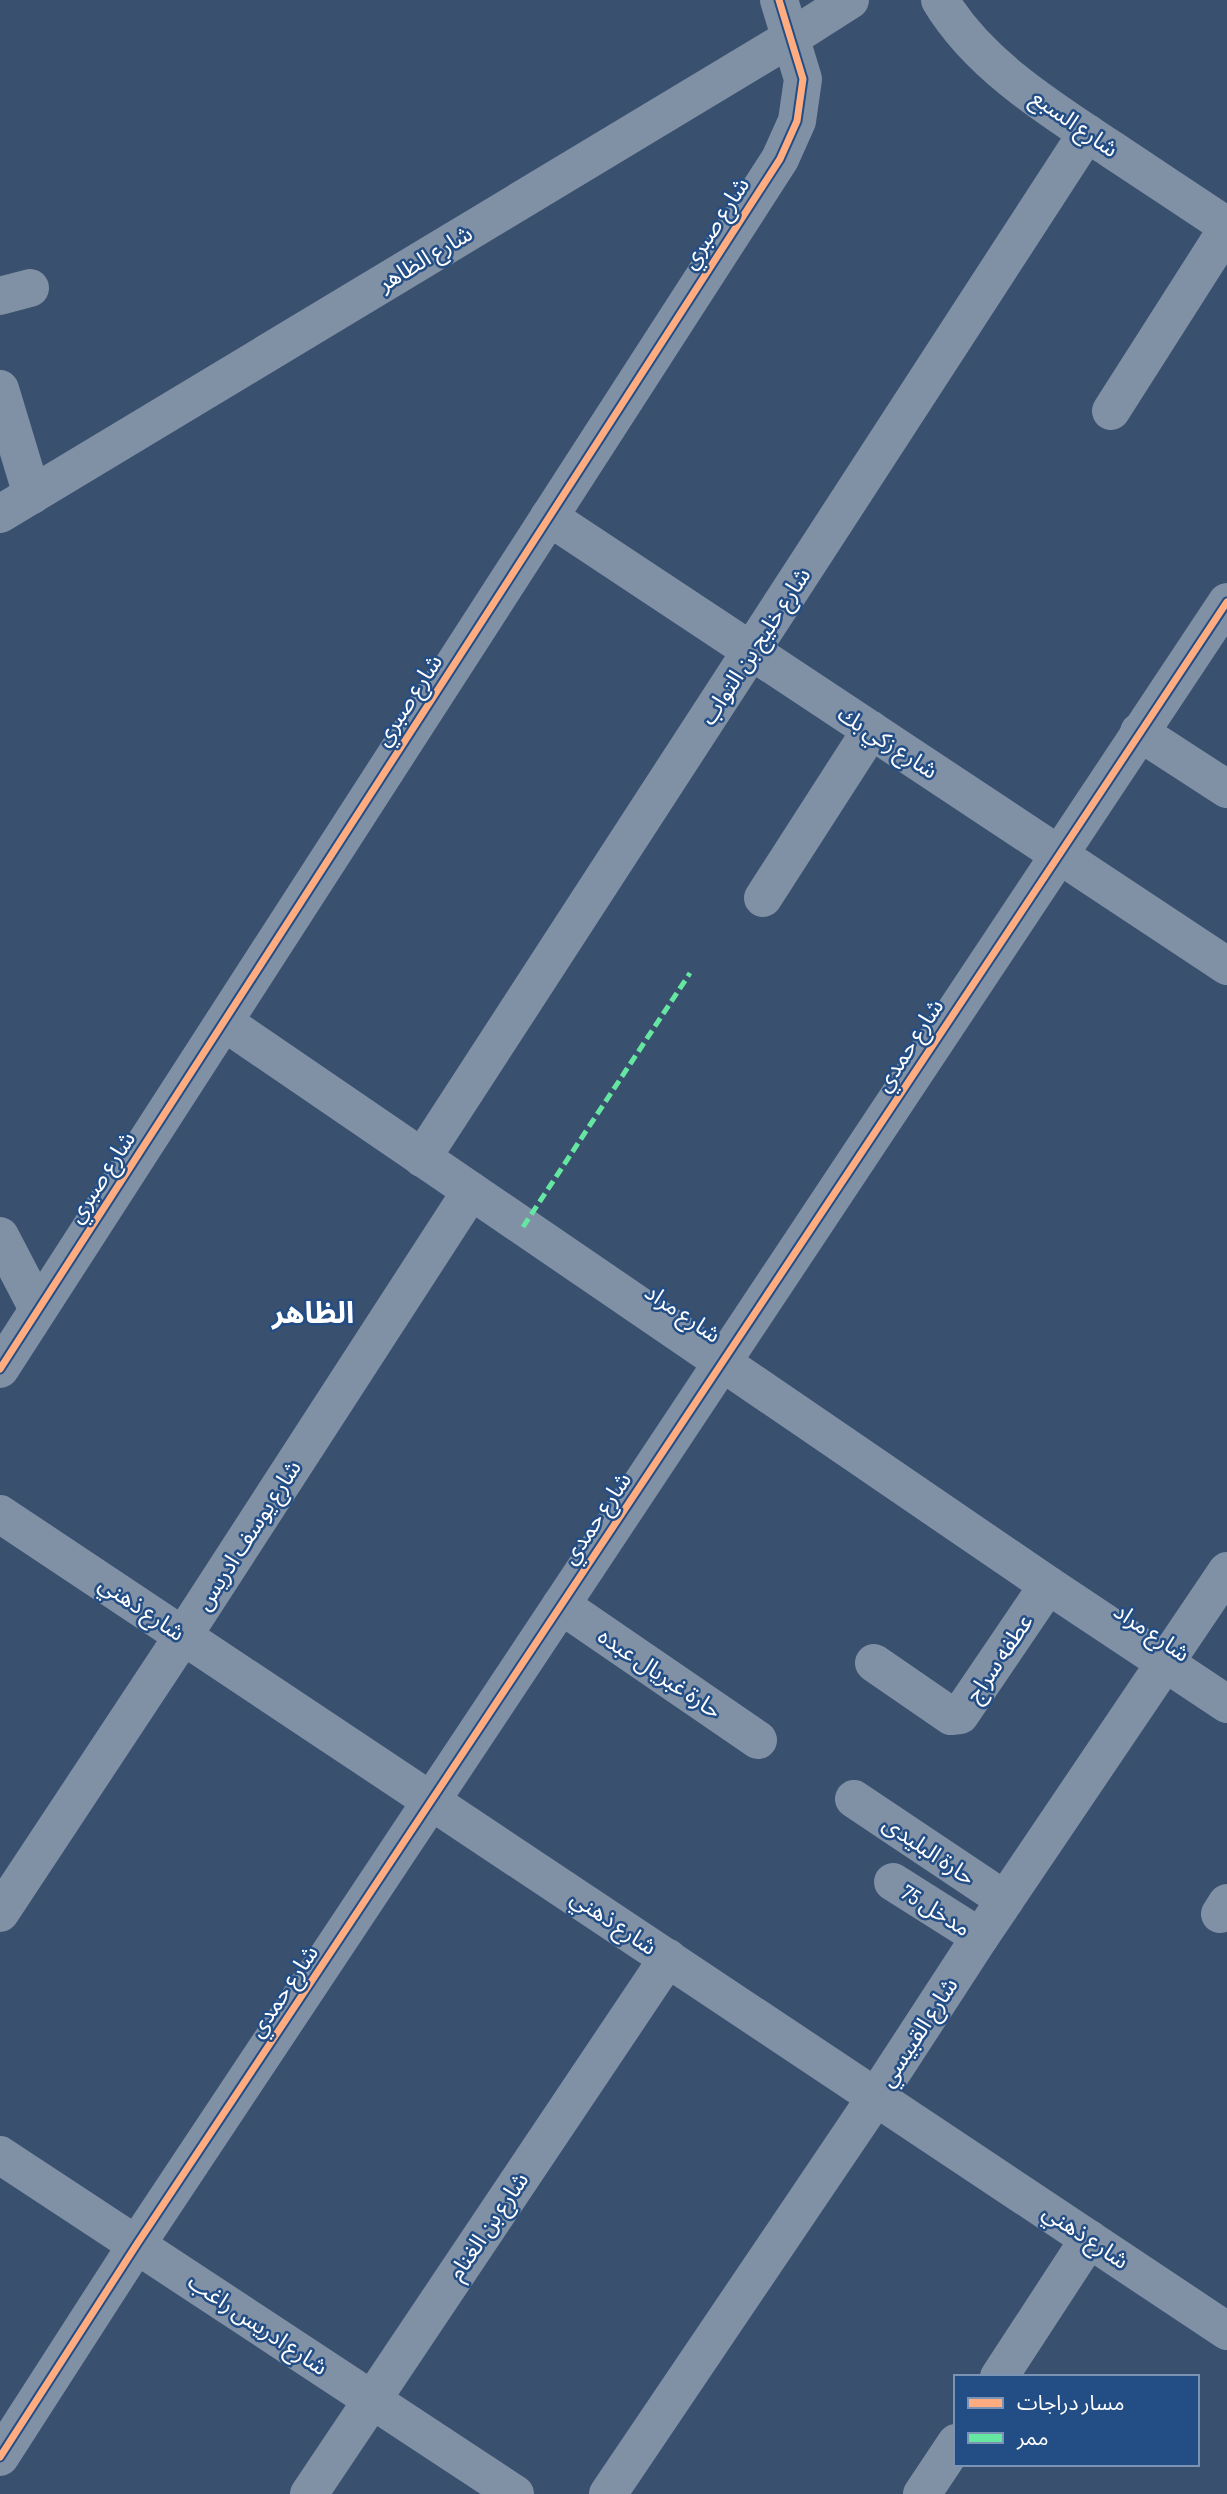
<svg xmlns="http://www.w3.org/2000/svg" width="1227" height="2494" font-family="'Sofia Sans Condensed','Noto Sans Arabic',sans-serif">
	<rect width="100%" height="100%" fill="#39506f"/>
	<g fill="none" stroke-linecap="round" stroke-linejoin="round">
		<g stroke="#8090a5" stroke-width="38">
			<path d="M940 0C978 64 1050 109 1111 149 1150 175 1188 200 1227 226"/>
			<path d="M0 296 30 288"/>
			<path d="M0 389 32 495"/>
			<path d="M1111 411 1227 229"/>
			<path d="M0 514 792 37 850 0"/>
			<path d="M549 517 1227 966"/>
			<path d="M1139 732 1227 789"/>
			<path d="M763 898 871 730"/>
			<path d="M224 1022 1048 1585 1227 1704"/>
			<path d="M422 1158 1087 133"/>
			<path d="M0 1236 38 1309"/>
			<path d="M0 1369 780 159 797 121 803 79 779 0"/>
			<path d="M0 1514 1227 2331"/>
			<path d="M561 1605 758 1740"/>
			<path d="M874 1663 951 1716 960 1715 1048 1585"/>
			<path d="M854 1799 1005 1900"/>
			<path d="M893 1882 980 1937"/>
			<path d="M0 1913 183 1636 471 1191"/>
			<path d="M1220 1914 1227 1903"/>
			<path d="M0 2155 515 2494"/>
			<path d="M999 2377 1089 2239"/>
			<path d="M0 2457 137 2244 1227 602"/>
			<path d="M309 2494 668 1958"/>
			<path d="M608 2494 876 2097 980 1937 1227 1571"/>
			<path d="M922 2494 956 2443"/>
		</g>
		<path stroke="#66e7a1" stroke-width="5" stroke-dasharray="10 5" stroke-linecap="butt" d="M523 1227 690 973"/>
		<g stroke="#234d85" stroke-width="11">
			<g id="cycleway">
				<path d="M0 1369 780 159 797 121 803 79 779 0"/>
				<path d="M0 2457 137 2244 1227 602"/>
			</g>
		</g>
		<use href="#cycleway" stroke="#ffac80" stroke-width="7"/>
	</g>
	<g text-anchor="middle" stroke-width="5" stroke-linejoin="round" paint-order="stroke">
		<g font-size="23" fill="#fff" stroke="#234d85">
			<text transform="translate(1075 123) rotate(35)" y="8">شارع السبع</text>
			<text transform="translate(715 223) rotate(-57)" y="8">شارع صبري</text>
			<text transform="translate(425 258) rotate(-31)" y="8">شارع الظاهر</text>
			<text transform="translate(755 646) rotate(-57)" y="8">شارع خليج بن التواب</text>
			<text transform="translate(408 700) rotate(-57)" y="8">شارع صبري</text>
			<text transform="translate(888 742) rotate(33)" y="8">شارع زكي بك</text>
			<text transform="translate(909 1045) rotate(-57)" y="8">شارع حمدي</text>
			<text transform="translate(101 1177) rotate(-57)" y="8">شارع صبري</text>
			<text transform="translate(683 1313) rotate(34)" y="8">شارع مراد</text>
			<text transform="translate(596 1518) rotate(-56)" y="8">شارع حمدي</text>
			<text transform="translate(248 1535) rotate(-57)" y="8">شارع يوسف ادريس</text>
			<text transform="translate(142 1608) rotate(34)" y="8">شارع ذهني</text>
			<text transform="translate(1152 1632) rotate(34)" y="8">شارع مراد</text>
			<text transform="translate(999 1658) rotate(-56)" y="8">عطفه سراج</text>
			<text transform="translate(660 1673) rotate(34)" y="8">حارة غبريال عبده</text>
			<text transform="translate(929 1850) rotate(34)" y="8">حارة البليدى</text>
			<text transform="translate(936 1910) rotate(32)" y="8">مدخل 75</text>
			<text transform="translate(614 1922) rotate(34)" y="8">شارع ذهني</text>
			<text transform="translate(283 1991) rotate(-56)" y="8">شارع حمدي</text>
			<text transform="translate(918 2032) rotate(-57)" y="8">شارع القبيسي</text>
			<text transform="translate(488 2226) rotate(-56)" y="8">شارع بن الغنام</text>
			<text transform="translate(1086 2236) rotate(34)" y="8">شارع ذهني</text>
			<text transform="translate(258 2324) rotate(34)" y="8">شارع ادريس راغب</text>
		</g>
		<g font-size="30" font-weight="bold" fill="#fff" stroke="#234d85">
			<text x="313" y="1323">الظاهر</text>
		</g>
	</g>
	<rect x="954" y="2375" width="245" height="91" fill="#234d85" stroke="#7b94b6" stroke-width="2"/>
	<rect x="968" y="2398" width="35" height="10" fill="#ffac80" stroke="#7b94b6" stroke-width="2"/>
	<text x="1017" y="2410" font-size="21" fill="#ffffff">مسار دراجات</text>
	<rect x="968" y="2433" width="35" height="10" fill="#66e7a1" stroke="#7b94b6" stroke-width="2"/>
	<text x="1017" y="2445" font-size="21" fill="#ffffff">ممر</text>
</svg>
